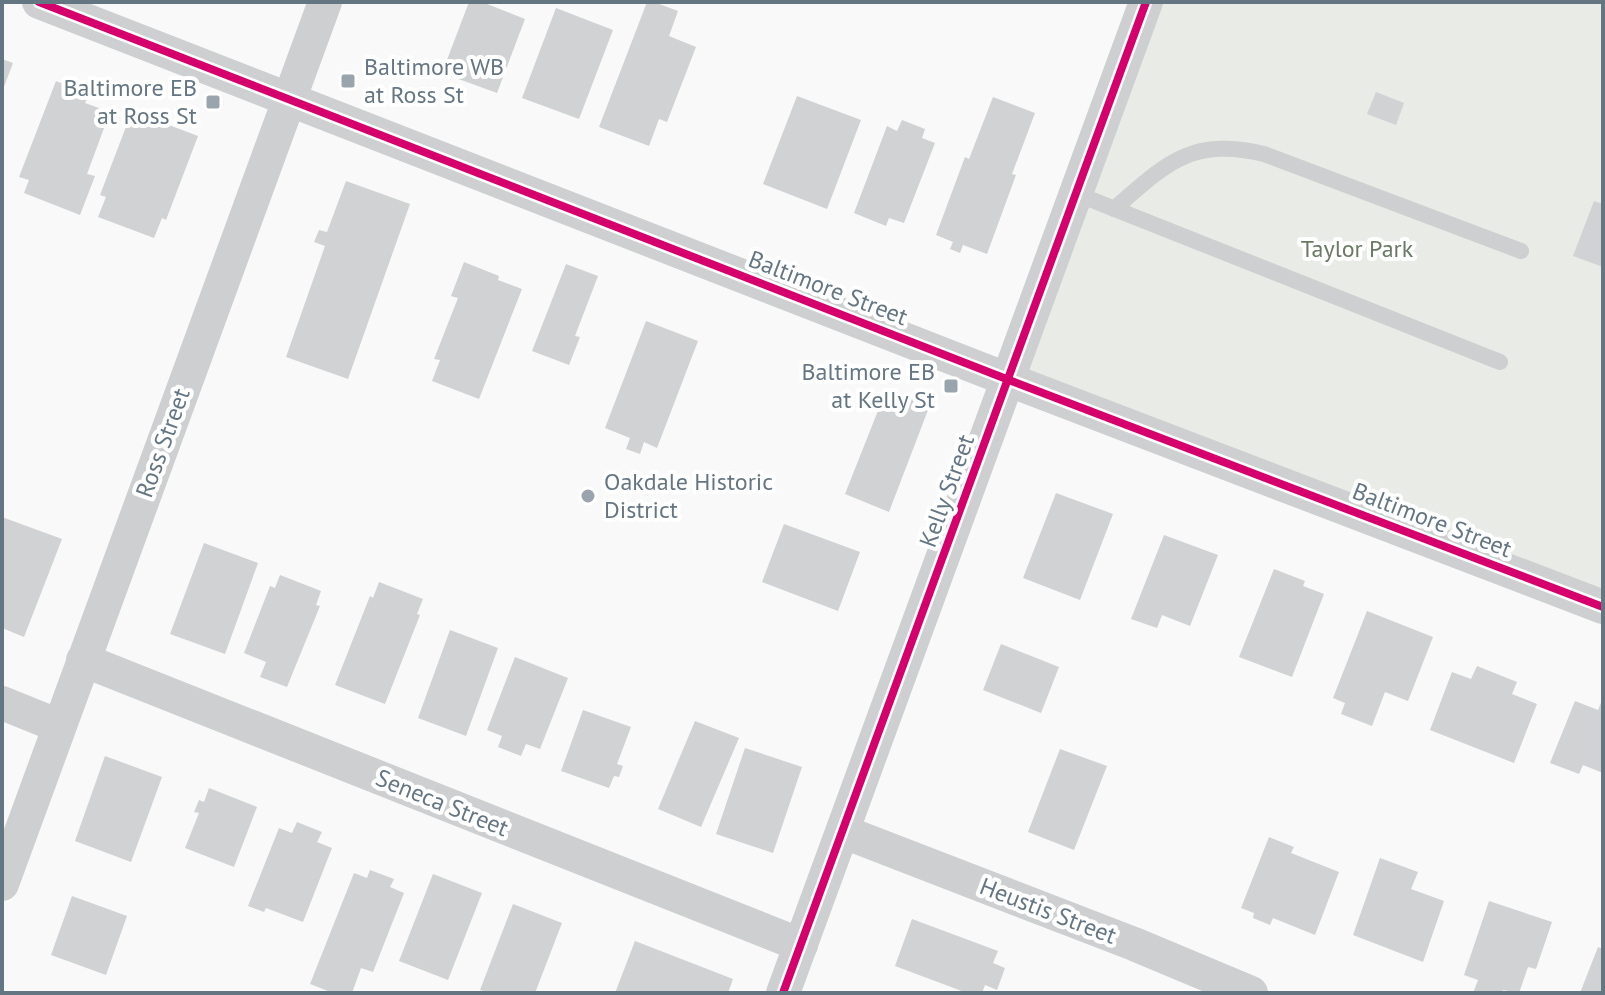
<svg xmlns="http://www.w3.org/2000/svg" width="1605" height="995" font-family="'PT Sans',sans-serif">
	<rect width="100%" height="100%" fill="#f9f9f9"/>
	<path fill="#e8ebe6" d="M1146 2H1603V607L1009 380Z"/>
	<g fill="#d0d2d3">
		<path d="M469 2H482L525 19 497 93 442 73Z"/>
		<path d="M647 2H654L678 11 669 36 696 47 667 122 659 119 649 146 599 127Z"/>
		<path d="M556 8 613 30 579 119 522 98Z"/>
		<path d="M2 59 13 63 2 92Z"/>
		<path d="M56 81 89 94 85 103 110 112 87 174 95 176 80 215 24 193 29 180 19 177Z"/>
		<path d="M1376 92 1404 103 1396 125 1367 114Z"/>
		<path d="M797 96 861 120 827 209 763 184Z"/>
		<path d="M993 97 1035 113 1012 174 1016 175 987 254 963 245 960 253 950 249 953 242 936 235 965 157 969 159Z"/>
		<path d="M132 111 198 136 166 220 162 218 154 238 98 217 106 197 100 195Z"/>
		<path d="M902 120 925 129 922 138 935 143 904 223 889 218 886 226 854 213 887 126 897 131Z"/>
		<path d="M346 181 410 204 348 379 286 357 325 246 314 242 319 230 327 232Z"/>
		<path d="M1594 201 1603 204V267L1573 256Z"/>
		<path d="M464 262 499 276 498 280 522 289 479 399 432 381 440 360 434 359 458 298 451 296Z"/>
		<path d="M566 264 598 276 575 336 580 337 569 365 532 351Z"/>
		<path d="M646 321 698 341 657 448 644 442 640 454 626 449 630 438 605 428Z"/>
		<path d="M899 392 921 401 919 407 928 410 889 512 845 494 885 393 896 398Z"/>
		<path d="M1056 493 1113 514 1080 600 1023 578Z"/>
		<path d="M2 517 62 539 24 637 2 628Z"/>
		<path d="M784 524 860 552 838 611 762 582Z"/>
		<path d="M1164 535 1218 555 1190 626 1162 615 1157 628 1131 619Z"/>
		<path d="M204 543 258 563 225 654 170 634Z"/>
		<path d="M1274 569 1305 581 1303 586 1324 594 1292 677 1239 657Z"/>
		<path d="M280 575 321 591 316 605 320 606 287 687 260 677 266 662 244 653 270 586 275 588Z"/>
		<path d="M379 582 423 599 417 614 420 615 385 704 335 685 370 596 373 598Z"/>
		<path d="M1367 611 1433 637 1408 701 1385 692 1372 726 1341 714 1345 703 1333 698Z"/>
		<path d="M450 630 498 648 466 736 418 718Z"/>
		<path d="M1001 644 1059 667 1041 713 983 690Z"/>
		<path d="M515 657 568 678 540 749 526 744 521 756 498 747 502 736 487 730Z"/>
		<path d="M1477 666 1517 682 1512 694 1537 704 1514 763 1430 730 1452 672 1471 679Z"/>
		<path d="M1603 698V773L1583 765 1579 774 1550 763 1575 701 1598 710Z"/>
		<path d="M583 710 631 727 617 764 623 766 619 777 614 776 609 788 561 771Z"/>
		<path d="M695 721 739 738 701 827 658 809Z"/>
		<path d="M745 748 802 767 773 853 716 834Z"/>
		<path d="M1060 749 1107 766 1074 850 1028 832Z"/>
		<path d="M105 756 162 777 131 862 75 841Z"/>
		<path d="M209 788 257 807 234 867 185 848 199 813 194 812 199 800 204 802Z"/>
		<path d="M297 822 322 832 317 842 332 848 303 922 266 908 264 912 248 906 279 828 292 833Z"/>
		<path d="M1269 837 1294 847 1291 853 1339 872 1315 935 1273 918 1270 925 1253 918 1254 913 1241 908Z"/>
		<path d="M1380 858 1418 872 1411 889 1444 901 1423 962 1353 935Z"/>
		<path d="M370 870 394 879 390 887 404 893 373 972 361 968 352 993H333L310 984 354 873 367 878Z"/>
		<path d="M433 874 482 893 448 980 399 961Z"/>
		<path d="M72 896 127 916 106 975 51 955Z"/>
		<path d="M1489 901 1552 922 1536 969 1528 967 1519 993 1503 990 1502 993H1473L1478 980 1464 975Z"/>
		<path d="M513 904 562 923 535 993H489L480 990Z"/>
		<path d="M912 919 998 951 993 963 1005 968 997 990 985 985 982 993H967L895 966Z"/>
		<path d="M635 941 733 979 728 993H615Z"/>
		<path d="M1598 947 1603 949V993H1580Z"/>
	</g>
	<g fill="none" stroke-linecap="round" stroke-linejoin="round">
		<g stroke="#cecfd0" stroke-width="16">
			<path d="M1077 194 1500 362"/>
			<path d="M1114 209C1167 163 1191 137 1264 154L1521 251"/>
		</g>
		<g stroke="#cecfd0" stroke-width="34">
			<path d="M39 2 1009 380 1603 607"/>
			<path d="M83 660 801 945"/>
			<path d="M2 703 59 726"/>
			<path d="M844 832 1134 944 1251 993"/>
			<path d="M2 884 325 2"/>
			<path d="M783 993 1146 2"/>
		</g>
		<g stroke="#fff" stroke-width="13">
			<g id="cycleway">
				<path d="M39 2 1009 380 1603 607"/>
				<path d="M783 993 1146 2"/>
			</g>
		</g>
		<use href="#cycleway" stroke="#d6006c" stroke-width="8"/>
	</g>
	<g fill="#99a4ac" stroke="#fff" stroke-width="3">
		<rect x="340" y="73" width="16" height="16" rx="4"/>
		<rect x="205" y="94" width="16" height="16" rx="4"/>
		<rect x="943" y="378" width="16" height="16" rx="4"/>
		<circle cx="588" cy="496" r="8"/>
	</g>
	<g text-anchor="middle" stroke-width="8" stroke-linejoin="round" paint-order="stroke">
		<g font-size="24" fill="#657683" stroke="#fff" text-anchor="start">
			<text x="364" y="75">Baltimore WB<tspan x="364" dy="28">at Ross St</tspan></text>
			<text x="197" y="96" text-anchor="end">Baltimore EB<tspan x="197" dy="28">at Ross St</tspan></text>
			<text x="935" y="380" text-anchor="end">Baltimore EB<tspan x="935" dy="28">at Kelly St</tspan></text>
			<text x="604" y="490">Oakdale Historic<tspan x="604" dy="28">District</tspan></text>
		</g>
		<g font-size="24" fill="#687a64" stroke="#fff">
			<text x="1357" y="257">Taylor Park</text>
		</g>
		<g font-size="24" fill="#657683" stroke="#fff">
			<text transform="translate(828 288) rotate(21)" y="8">Baltimore Street</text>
			<text transform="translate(163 443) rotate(-70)" y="8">Ross Street</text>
			<text transform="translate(947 491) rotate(-70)" y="8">Kelly Street</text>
			<text transform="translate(1432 520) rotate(21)" y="8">Baltimore Street</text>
			<text transform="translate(442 803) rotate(22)" y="8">Seneca Street</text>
			<text transform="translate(1048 911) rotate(21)" y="8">Heustis Street</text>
		</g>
	</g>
	<rect width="1605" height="995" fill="none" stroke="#657683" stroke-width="8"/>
</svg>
